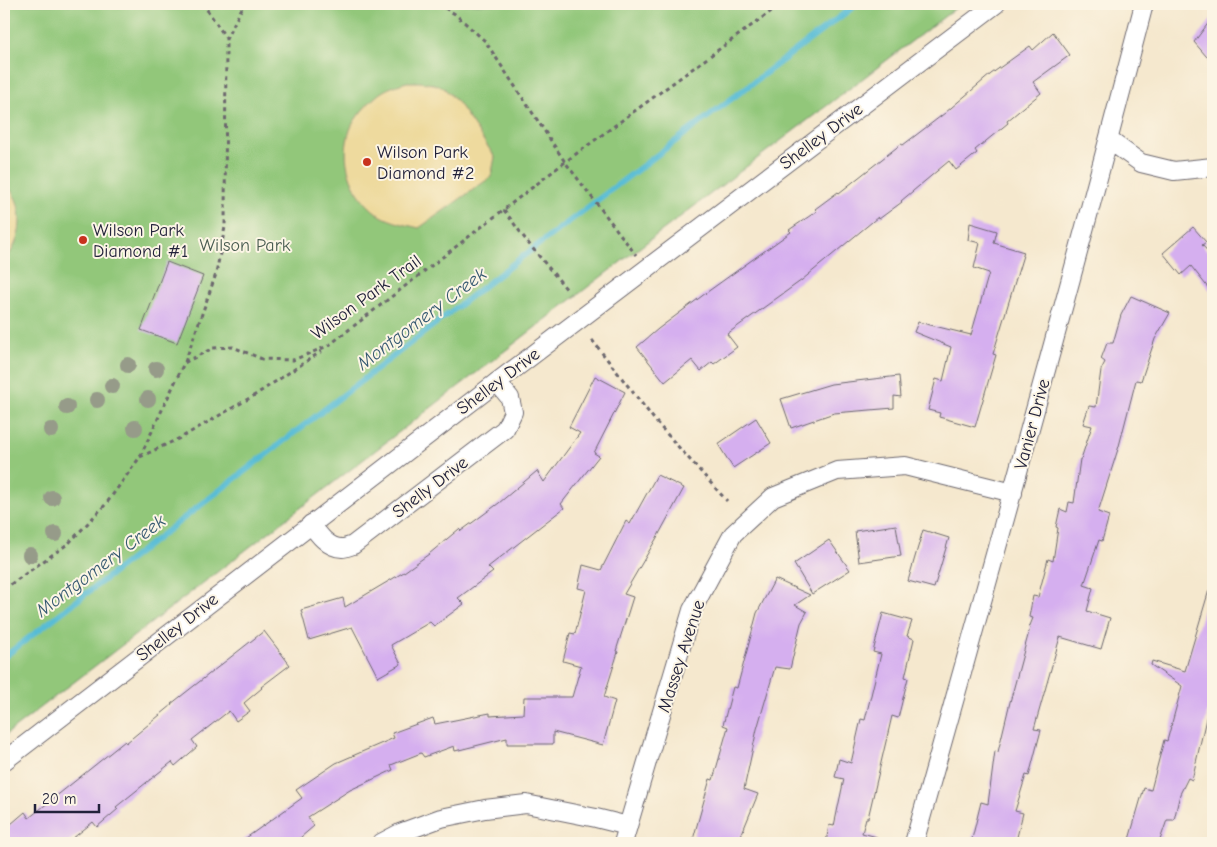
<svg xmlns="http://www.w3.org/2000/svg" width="1217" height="847" font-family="'Comic Neue',sans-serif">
	<rect width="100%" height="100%" fill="#fcf5e5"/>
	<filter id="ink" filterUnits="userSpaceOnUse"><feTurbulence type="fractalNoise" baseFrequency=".02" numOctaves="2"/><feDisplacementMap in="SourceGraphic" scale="10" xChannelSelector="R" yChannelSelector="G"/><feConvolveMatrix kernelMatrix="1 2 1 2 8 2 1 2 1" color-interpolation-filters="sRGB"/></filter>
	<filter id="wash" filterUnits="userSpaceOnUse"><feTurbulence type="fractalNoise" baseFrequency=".0096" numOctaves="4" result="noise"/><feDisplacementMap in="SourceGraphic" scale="20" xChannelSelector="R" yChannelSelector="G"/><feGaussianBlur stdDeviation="1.12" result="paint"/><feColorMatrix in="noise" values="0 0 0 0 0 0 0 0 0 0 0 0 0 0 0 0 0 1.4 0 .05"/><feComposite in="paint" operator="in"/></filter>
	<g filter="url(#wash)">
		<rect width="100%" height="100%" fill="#f5e8ce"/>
		<path fill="#92c77a" stroke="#5a745a" d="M4 4H961L597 280 4 736Z"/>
		<g fill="#eeda9e" stroke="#887e6c">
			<path d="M407 82H420L434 84 444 88 458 103 495 157 491 177 419 228C403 224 385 221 373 210 350 190 340 159 350 130 354 118 369 102 379 94 387 88 397 85 407 82Z"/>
			<path d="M4 181C9 188 16 196 18 205 23 225 18 246 4 261Z"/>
		</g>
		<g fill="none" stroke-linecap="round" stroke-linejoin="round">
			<path stroke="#57bcd5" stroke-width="6" d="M4 657 514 263 857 4"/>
		</g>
		<g id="blocks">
			<g fill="#d5afef">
				<path d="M1213 17V64L1194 42Z"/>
				<path d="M1053 32 1070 55 1033 82 1041 93 1007 121 1008 123 975 150 977 153 956 170 949 161 901 201 902 202 879 219 878 217 802 280 727 334 737 347 714 364 712 362 701 371 692 360 665 382 637 347 658 329 710 290 791 232 789 230 817 211 815 209 838 192 839 193 901 144 903 145 945 113 991 74 1030 46 1033 50Z"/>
				<path d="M970 223 997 231 994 243 1024 252 993 354 996 355 975 427 939 417 940 413 928 410 936 379 943 381 951 347 914 332 918 322 971 335 989 273 974 268 980 243 968 240Z"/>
				<path d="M1193 227 1206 242 1202 245 1213 257V294L1191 266 1181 275 1163 253Z"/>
				<path d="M167 262 203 276 177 343 141 330Z"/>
				<path d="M1131 296 1170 313 1155 339 1141 381 1136 380 1119 446 1098 512 1109 516 1102 541 1099 540 1084 585 1093 588 1087 611 1110 618 1101 649 1060 637 1034 729 1041 730 1029 776 1026 775 1015 811 1023 813 1016 841 999 839 997 843H971L981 802 988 804 995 751 998 752 1010 702 1030 628H1029L1033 618 1029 617 1033 596 1038 597 1048 559 1053 561 1058 528 1056 527 1060 509 1067 512 1069 502 1074 503 1080 459H1081L1092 426 1083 424 1089 406 1096 407 1101 370 1105 362 1101 359 1107 343H1113L1121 315Z"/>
				<path d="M595 376 625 392 594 453 599 456 561 504 564 508 488 567 493 572 458 598 464 604 434 626 430 622 391 645 401 664 378 677 352 627 309 640 301 610 343 598 345 607 404 572 429 554 459 529 461 531 499 503 537 471 544 482 580 433 569 427Z"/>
				<path d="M899 376 901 397 894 396V408L834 413 791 428 781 399 831 384Z"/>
				<path d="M756 418 771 443 733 468 718 444Z"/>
				<path d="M657 475 684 488 659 534 624 594 633 597 616 651 618 652 604 697 615 701 603 745 553 732V744H507V738L455 751 454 746 424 757 421 753 391 765 393 770 350 790 308 817 314 826 294 843H239L302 798 296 790 336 763 394 738 392 733 433 718 435 724 490 713V716L523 714 524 697H572L581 666 563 661 570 633 575 634 586 590 578 588 583 565 601 570 626 521 630 524Z"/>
				<path d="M896 525 901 556 859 562 855 531Z"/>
				<path d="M923 530 949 538 934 588 908 581Z"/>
				<path d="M829 540 850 570 812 594 794 564Z"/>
				<path d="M775 579 810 595 795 605 807 612 801 623 790 669 775 667 757 729 744 789 758 794 738 843H692L710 779 713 780 728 727 723 725 733 687 737 688 757 613Z"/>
				<path d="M1209 590 1213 591V688L1192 780 1188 778 1180 794 1174 820H1167L1159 843H1128L1144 788 1151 790 1164 740 1167 741 1182 686 1151 665 1152 661 1185 671Z"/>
				<path d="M883 613 912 621 907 636 914 639 905 677 908 678 898 718 892 716 868 818H866L862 833 877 837 876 843H826L829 825 834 826 844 779 835 777 839 759 851 763 861 719 865 720 881 654 873 652Z"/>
				<path d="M264 631 290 665 261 687 262 688 244 703 250 711 236 721 229 711 192 740 197 747 175 766 172 762 116 807 118 809 97 827 93 822 67 843H12L4 832V830L25 812 29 818 125 741 126 743 172 705 171 704Z"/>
			</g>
		</g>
	</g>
	<g filter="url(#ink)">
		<use href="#blocks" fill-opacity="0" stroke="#6c676e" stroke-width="1"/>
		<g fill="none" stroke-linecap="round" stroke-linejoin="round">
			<g stroke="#6c676e" stroke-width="20">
				<g id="street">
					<path d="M1109 140 1141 163 1174 171 1213 167"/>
					<path d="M311 524C318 534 328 548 342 548 345 548 350 546 353 545L505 429 513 412 510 398 497 382"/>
					<path d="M4 761 497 382 996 4"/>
					<path d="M381 843 400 833 441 818 485 809 526 804 596 818 628 826"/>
					<path d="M623 843 692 610 733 534 773 497 837 471 905 466 1013 493"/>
					<path d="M914 843C993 564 1071 285 1144 4"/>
				</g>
			</g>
			<g stroke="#6c676e" stroke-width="3" stroke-dasharray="4 4" stroke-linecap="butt">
				<path d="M201 4 208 11 226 38"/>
				<path d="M438 4 455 14 485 41 565 162 636 255"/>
				<path d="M504 210 529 244 568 291"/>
				<path d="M592 340 657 423 727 501"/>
				<path d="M185 362 216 274 225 227 226 39 242 8 245 4"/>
				<path d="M140 457 182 437 255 395 322 351"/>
				<path d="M4 589 69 543 106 504 140 457 184 363 213 348 233 347 262 359 293 360 328 346 565 162 781 4"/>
			</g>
			<use href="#street" stroke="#fff" stroke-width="18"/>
		</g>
		<g fill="#969b89">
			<circle cx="128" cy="365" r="8"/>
			<circle cx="156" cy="369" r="8"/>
			<circle cx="112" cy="386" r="8"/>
			<circle cx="148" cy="399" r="8"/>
			<circle cx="97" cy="400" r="8"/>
			<circle cx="67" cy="407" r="8"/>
			<circle cx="135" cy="428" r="8"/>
			<circle cx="51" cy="430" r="8"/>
			<circle cx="52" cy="498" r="8"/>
			<circle cx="55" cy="534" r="8"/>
			<circle cx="30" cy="555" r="8"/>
		</g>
	</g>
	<g fill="#c8321e" stroke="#fcf5e5" stroke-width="2">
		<circle cx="367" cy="162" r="5"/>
		<circle cx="83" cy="240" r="5"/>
	</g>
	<g text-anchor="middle" stroke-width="4" stroke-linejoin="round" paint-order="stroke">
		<g font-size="18" fill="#22223b" stroke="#fcf5e5">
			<text transform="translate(821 136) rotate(-37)" y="6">Shelley Drive</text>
			<text transform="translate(366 297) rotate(-36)" y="6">Wilson Park Trail</text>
			<text transform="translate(498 381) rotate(-37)" y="6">Shelley Drive</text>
			<text transform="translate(1032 424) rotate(-75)" y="6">Vanier Drive</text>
			<text transform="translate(430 487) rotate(-37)" y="6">Shelly Drive</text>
			<text transform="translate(177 627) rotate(-38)" y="6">Shelley Drive</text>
			<text transform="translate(681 656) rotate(-72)" y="6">Massey Avenue</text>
		</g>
		<g font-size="18" fill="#22223b" stroke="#fcf5e5" text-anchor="start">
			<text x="377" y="158">Wilson Park<tspan x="377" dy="21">Diamond #2</tspan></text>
			<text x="93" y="236">Wilson Park<tspan x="93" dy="21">Diamond #1</tspan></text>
		</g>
		<g font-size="18" fill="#495c51" stroke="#fcf5e5">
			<text x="245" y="251">Wilson Park</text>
		</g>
		<g font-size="19" font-style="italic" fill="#355871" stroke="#fcf5e5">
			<text transform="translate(421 318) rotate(-37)" y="7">Montgomery Creek</text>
			<text transform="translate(100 565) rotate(-37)" y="7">Montgomery Creek</text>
		</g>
	</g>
	<rect width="1217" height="847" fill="none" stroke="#fcf5e5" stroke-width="20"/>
	<path d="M35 804v8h64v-8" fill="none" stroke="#22223b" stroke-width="2.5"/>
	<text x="42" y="804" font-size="15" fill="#22223b" stroke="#fcf5e5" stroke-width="4" paint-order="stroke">20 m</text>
</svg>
